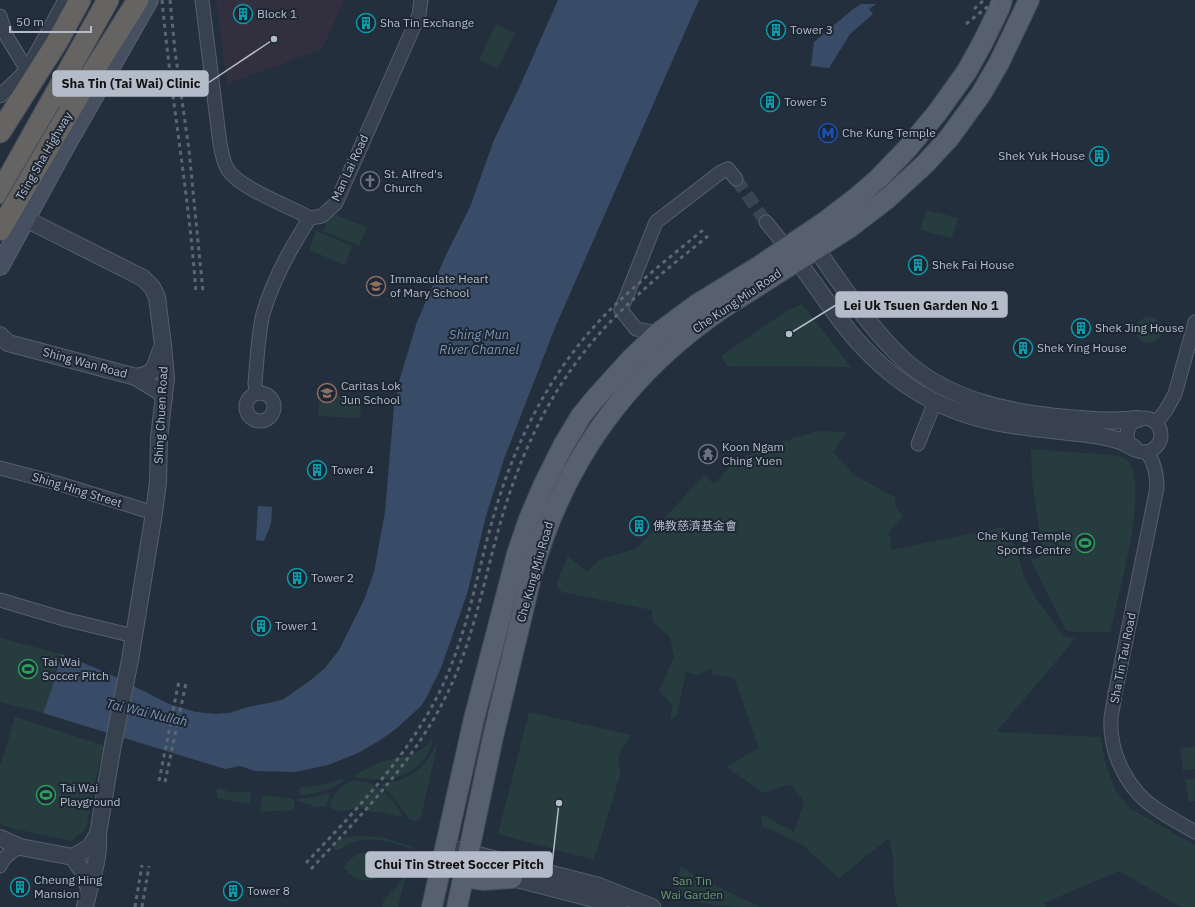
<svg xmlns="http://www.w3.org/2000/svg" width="1195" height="907" font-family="'IBM Plex Sans','Noto Sans TC',sans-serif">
	<rect width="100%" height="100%" fill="#242f3e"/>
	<path fill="#32303f" d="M216 0H344L322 49 227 84Z"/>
	<g fill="#263c3f">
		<path d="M496 24 515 33 498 68 479 60Z"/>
		<path d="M926 210 958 218 952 238 920 230Z"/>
		<path d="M330 213 367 227 359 246 323 231Z"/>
		<path d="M316 231 352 246 345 265 309 250Z"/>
		<path d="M802 304 851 367 727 366 721 356 785 312Z"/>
		<circle cx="1149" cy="330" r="13"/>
		<path d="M320 394 362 396 360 418 318 416Z"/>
		<path d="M817 431 847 432 833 452 854 475 895 497 896 507 903 517 889 532 892 550 1003 527 1015 545 1024 576 1035 597 1063 636 1075 639 996 732 1100 737 1105 761 1116 792 1131 809 1195 845V907H1181L1119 871 1044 903 1046 907H898L894 893 893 857 889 838 839 878 801 844 762 826 761 814 794 832 804 802 790 784 764 793 726 767 759 748 734 678 712 674V668L699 675 686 672 677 715 670 721 673 706 659 690 674 657 670 637 653 622 652 610 562 592 557 586 558 579 568 556 587 572 600 559 636 549 704 475 714 484 736 460 784 441Z"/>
		<path d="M1031 449 1112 455C1119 456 1126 457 1130 464 1148 496 1117 594 1111 632H1074L1066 630 1030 559 1038 558 1043 554 1032 481Z"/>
		<path d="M0 638 61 654 53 685 43 713 0 702Z"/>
		<path d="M529 712 631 735C622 748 615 756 621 772L594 860 498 834Z"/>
		<path d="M15 717 103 745 86 829 71 841 11 828 0 824V767Z"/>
		<path d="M434 738C421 778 392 783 355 777L356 774C365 771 372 765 381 762 407 754 414 760 434 738Z"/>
		<path d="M437 742H438L421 817 416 821 410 820 394 798 382 786 381 784C387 782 394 782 400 780 419 774 430 759 437 742Z"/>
		<path d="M1195 746V769L1183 771 1180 749Z"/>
		<path d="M1195 778V801L1189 802 1185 780Z"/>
		<path d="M342 779 344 781C332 789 316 794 302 795L299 793V790L301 787 320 785Z"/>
		<path d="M353 781C375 779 391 796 402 814L401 817 380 812H370L360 807 353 808 349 810 343 811 332 809 330 803C335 792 341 785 353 781Z"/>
		<path d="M218 788 229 792H249L251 795 250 804 218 798 216 790Z"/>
		<path d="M328 793 330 794 326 806 311 808 312 805 297 801 298 799 312 797Z"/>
		<path d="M265 795 293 799 295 802 293 810 260 812 262 797Z"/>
		<path d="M358 836 381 837 414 847 413 849C385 841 366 832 339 850H336L333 846V844L334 842 344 838Z"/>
		<path d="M368 851C377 851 387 852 390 861 385 878 368 887 353 876 349 874 346 871 344 867 349 858 358 853 368 851Z"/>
		<path d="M680 866 698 877 760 907C738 907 692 907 677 893Z"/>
		<path d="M407 867H408L398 907H382L384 899 400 883Z"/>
	</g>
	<g fill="#394c67">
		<path d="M558 0H699L554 330 504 459 486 516 467 594 441 668 425 700 420 707 397 728 379 741 358 753 328 765 295 772 255 771 240 766 225 769 43 713 53 685 61 654 108 673 169 704 196 712 215 714 229 713 248 707 274 702 284 699 312 679 325 668 339 650 364 600 374 572 385 512 394 406 400 378 417 322 446 255 470 207 494 140 520 86Z"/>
		<path d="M861 4H876L869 9 873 14 850 34 829 68 811 66 814 42 852 10Z"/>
		<path d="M258 506 272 507 271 524 264 541 256 540Z"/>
	</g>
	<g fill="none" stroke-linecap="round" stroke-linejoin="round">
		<path stroke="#3a4453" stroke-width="13" stroke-dasharray="13 6" stroke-linecap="butt" d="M736 179 766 222"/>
		<g stroke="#565f6c" stroke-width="15">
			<g id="minor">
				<path d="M202 0 220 144C222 153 223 162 228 170 241 189 289 206 310 218"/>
				<path d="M0 16 7 37 27 70"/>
				<path d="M0 96 27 70 65 0"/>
				<path d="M766 222 787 248"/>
				<path d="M658 333 636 329 621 310 656 222 721 172 728 169 736 179"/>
				<circle cx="260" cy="407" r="14"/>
				<path d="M256 394 255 383C257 362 258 334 263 314 273 279 291 247 310 218L322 216 336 203 419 15 421 0"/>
				<circle cx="1144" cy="435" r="17"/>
				<path d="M1156 423 1166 410 1175 394 1195 322"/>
				<path d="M918 444 935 402"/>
				<path d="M1147 452C1155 463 1157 475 1157 488L1115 694C1114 702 1112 710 1111 718 1109 754 1128 791 1158 810 1170 818 1183 825 1195 832"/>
				<path d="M0 468 57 483 154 513"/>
				<path d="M0 600 64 619 134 636"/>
				<path d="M0 866C3 857 11 852 20 847"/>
			</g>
		</g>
		<g stroke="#565f6c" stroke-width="18">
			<g id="tertiary">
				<path d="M14 213 143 278 152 287 157 297 163 345 166 378 159 438 158 482 154 513 130 660 112 750 98 834C100 860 90 882 85 907"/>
				<path d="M809 239C839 280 867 326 905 361 950 401 1010 413 1068 418 1092 420 1115 422 1138 419"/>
				<path d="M790 252C811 277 828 305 848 330 889 381 941 414 1006 424 1027 428 1048 430 1069 432 1085 434 1102 435 1117 440 1123 441 1128 445 1134 448"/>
				<path d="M0 335 8 343 136 377 160 392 164 398"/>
				<path d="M136 377C158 374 154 365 162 348"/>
				<path d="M0 838 20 847 73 857 90 847 98 834"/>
				<path d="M446 847 599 886 652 907"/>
				<path d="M73 857 85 875 89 889"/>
				<path d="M443 860 594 899 619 907"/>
			</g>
		</g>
		<g stroke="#565f6c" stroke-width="20">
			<path id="secondary" d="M0 266 64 149 149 0"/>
		</g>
		<g stroke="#414a57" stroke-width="22">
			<g id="primary">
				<path d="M464 877 483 880 512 878"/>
				<path d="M432 907 474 719 517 554 529 519 544 484 563 446 581 416 593 401 630 360 658 333 696 305 758 267 826 221 856 198 878 179 907 149 937 113 967 71 983 42 999 9 1002 0"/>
				<path d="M457 907 493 737 532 573C564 461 627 373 723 308L849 228 888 198 925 164 949 138 981 94 999 63 1029 0"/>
			</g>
		</g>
		<g stroke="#434c59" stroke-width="23">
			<g id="trunk">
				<path d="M69 112 89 78 138 0"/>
				<path d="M0 132 57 42 80 0"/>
				<path d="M0 193 108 0"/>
			</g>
		</g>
		<use href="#minor" stroke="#38414e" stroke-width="13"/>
		<use href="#tertiary" stroke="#38414e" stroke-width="16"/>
		<use href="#secondary" stroke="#465061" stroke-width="18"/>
		<use href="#primary" stroke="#56606e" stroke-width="20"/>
		<use href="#trunk" stroke="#656462" stroke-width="21"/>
		<g stroke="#5a6575" stroke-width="3" stroke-dasharray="4 4" stroke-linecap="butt">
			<path d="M162 0C171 98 189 195 196 293"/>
			<path d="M170 0 175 51 189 150 203 292"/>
			<path d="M974 9 984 0"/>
			<path d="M966 24 996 0"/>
			<path d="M159 781 179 681"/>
			<path d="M165 782 186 683"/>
			<path d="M306 863C355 811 405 760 438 695 468 636 477 570 496 508 517 438 551 372 602 318 633 286 669 258 703 230"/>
			<path d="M311 869C360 816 411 765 444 700 474 642 484 577 503 514 526 437 563 367 621 311 648 284 678 260 708 236"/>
			<path d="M135 907 142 865"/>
			<path d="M142 907 149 866"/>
		</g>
		<g stroke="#434c59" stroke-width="23" stroke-linecap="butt">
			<path id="trunk-bridge" d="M0 230 69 112"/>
		</g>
		<use href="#trunk-bridge" stroke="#656462" stroke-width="21"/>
	</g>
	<defs>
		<g id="building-ring" transform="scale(1)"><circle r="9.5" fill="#1d2633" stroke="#0f9aa8" stroke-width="1.5"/><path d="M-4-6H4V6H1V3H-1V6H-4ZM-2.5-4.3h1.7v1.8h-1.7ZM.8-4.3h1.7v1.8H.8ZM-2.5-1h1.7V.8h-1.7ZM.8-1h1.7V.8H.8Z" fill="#0f9aa8"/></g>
		<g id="metro-ring" transform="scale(1)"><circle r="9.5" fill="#1d2633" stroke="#1a4fb4" stroke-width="1.5"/><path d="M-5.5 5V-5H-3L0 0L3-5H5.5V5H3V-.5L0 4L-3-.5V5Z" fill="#1a4fb4"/></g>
		<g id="church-ring" transform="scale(1)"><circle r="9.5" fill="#1d2633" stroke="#6b7280" stroke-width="1.5"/><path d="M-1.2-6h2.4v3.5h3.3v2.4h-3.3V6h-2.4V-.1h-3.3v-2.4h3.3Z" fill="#6b7280"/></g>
		<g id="school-ring" transform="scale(1)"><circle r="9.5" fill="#1d2633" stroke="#8d6e63" stroke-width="1.5"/><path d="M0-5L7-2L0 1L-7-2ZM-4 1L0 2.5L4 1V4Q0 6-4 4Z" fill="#8d6e63"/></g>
		<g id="temple-ring" transform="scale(1)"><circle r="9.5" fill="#1d2633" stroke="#6b7280" stroke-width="1.5"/><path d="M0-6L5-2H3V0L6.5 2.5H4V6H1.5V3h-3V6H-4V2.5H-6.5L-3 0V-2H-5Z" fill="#6b7280"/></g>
		<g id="stadium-ring" transform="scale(1)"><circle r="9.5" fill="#1d2633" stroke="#2e9e5b" stroke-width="1.5"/><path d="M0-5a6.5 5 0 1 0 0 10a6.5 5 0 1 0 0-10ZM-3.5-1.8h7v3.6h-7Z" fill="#2e9e5b"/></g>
	</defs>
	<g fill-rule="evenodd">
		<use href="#building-ring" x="243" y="14"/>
		<use href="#building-ring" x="366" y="23"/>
		<use href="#building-ring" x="776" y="30"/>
		<use href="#building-ring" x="770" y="102"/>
		<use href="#metro-ring" x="828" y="133"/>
		<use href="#building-ring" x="1099" y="156"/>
		<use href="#church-ring" x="370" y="181"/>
		<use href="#building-ring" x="918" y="265"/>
		<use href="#school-ring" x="376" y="286"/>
		<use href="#building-ring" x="1081" y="328"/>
		<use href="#building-ring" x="1023" y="348"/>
		<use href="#school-ring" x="327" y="393"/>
		<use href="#temple-ring" x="708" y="454"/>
		<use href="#building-ring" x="317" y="470"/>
		<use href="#building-ring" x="639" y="526"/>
		<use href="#stadium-ring" x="1085" y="543"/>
		<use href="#building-ring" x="297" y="578"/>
		<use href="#building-ring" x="261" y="626"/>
		<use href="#stadium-ring" x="28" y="669"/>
		<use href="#stadium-ring" x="46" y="795"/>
		<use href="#building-ring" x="20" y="887"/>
		<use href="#building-ring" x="233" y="891"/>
	</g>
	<g text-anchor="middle" stroke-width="4" stroke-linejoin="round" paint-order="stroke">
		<g font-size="12" fill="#b4bcc9" stroke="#1d2633" text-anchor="start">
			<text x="257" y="18">Block 1</text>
			<text x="380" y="27">Sha Tin Exchange</text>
			<text x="790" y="34">Tower 3</text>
			<text x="784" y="106">Tower 5</text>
			<text x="842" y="137">Che Kung Temple</text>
			<text x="1085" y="160" text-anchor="end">Shek Yuk House</text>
			<text x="384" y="178">St. Alfred's<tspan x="384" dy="14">Church</tspan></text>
			<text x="932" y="269">Shek Fai House</text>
			<text x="390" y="283">Immaculate Heart<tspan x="390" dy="14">of Mary School</tspan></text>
			<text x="1095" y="332">Shek Jing House</text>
			<text x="1037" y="352">Shek Ying House</text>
			<text x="341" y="390">Caritas Lok<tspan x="341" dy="14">Jun School</tspan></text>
			<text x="722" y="451">Koon Ngam<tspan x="722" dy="14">Ching Yuen</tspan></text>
			<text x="331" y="474">Tower 4</text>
			<text x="653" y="530">佛教慈濟基金會</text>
			<text x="1071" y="540" text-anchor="end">Che Kung Temple<tspan x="1071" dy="14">Sports Centre</tspan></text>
			<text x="311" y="582">Tower 2</text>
			<text x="275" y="630">Tower 1</text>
			<text x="42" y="666">Tai Wai<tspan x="42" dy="14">Soccer Pitch</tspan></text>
			<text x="60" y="792">Tai Wai<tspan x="60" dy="14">Playground</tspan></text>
			<text x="34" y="884">Cheung Hing<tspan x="34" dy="14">Mansion</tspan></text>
			<text x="247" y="895">Tower 8</text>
		</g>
		<g font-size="12" fill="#b4bcc9" stroke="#1d2633">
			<text transform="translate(44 156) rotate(-60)" y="4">Tsing Sha Highway</text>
			<text transform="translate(350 168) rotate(-65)" y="4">Man Lai Road</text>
			<text transform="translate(737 301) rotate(-34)" y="4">Che Kung Miu Road</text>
			<text transform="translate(85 363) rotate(15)" y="4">Shing Wan Road</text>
			<text transform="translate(161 415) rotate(-87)" y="4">Shing Chuen Road</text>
			<text transform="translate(77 490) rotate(17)" y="4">Shing Hing Street</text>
			<text transform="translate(535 572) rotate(-74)" y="4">Che Kung Miu Road</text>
			<text transform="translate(1123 658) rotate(-79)" y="4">Sha Tin Tau Road</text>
		</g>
		<g font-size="12" fill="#6b9a76" stroke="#1d2633">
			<text x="692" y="885">San Tin<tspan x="692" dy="14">Wai Garden</tspan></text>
		</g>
		<g font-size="13" font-style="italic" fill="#7c92b1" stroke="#1d2633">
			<text x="479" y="339">Shing Mun<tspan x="479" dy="15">River Channel</tspan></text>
			<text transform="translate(147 712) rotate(13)" y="5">Tai Wai Nullah</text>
		</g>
	</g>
	<path fill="none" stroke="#b4bcc9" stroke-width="1.5" d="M274 39L208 83M789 334L836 305M559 803L552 865"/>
	<g fill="#b4bcc9" stroke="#1d2633" stroke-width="1.5">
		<circle cx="274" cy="39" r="4"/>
		<circle cx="789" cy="334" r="4"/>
		<circle cx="559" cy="803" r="4"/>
	</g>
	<g fill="#b4bcc9" stroke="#b4bcc9" stroke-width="1.5">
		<rect x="53" y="71" width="155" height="25" rx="4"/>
		<rect x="836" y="292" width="171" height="25" rx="4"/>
		<rect x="366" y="852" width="186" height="25" rx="4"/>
	</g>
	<g font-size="13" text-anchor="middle" font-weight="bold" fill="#111">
		<text x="131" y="88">Sha Tin (Tai Wai) Clinic</text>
		<text x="921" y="310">Lei Uk Tsuen Garden No 1</text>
		<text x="459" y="869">Chui Tin Street Soccer Pitch</text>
	</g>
	<path d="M10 26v6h81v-6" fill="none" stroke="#b4bcc9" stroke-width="2"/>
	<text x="16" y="26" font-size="12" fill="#b4bcc9" stroke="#1d2633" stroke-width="3" paint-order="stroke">50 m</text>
</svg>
